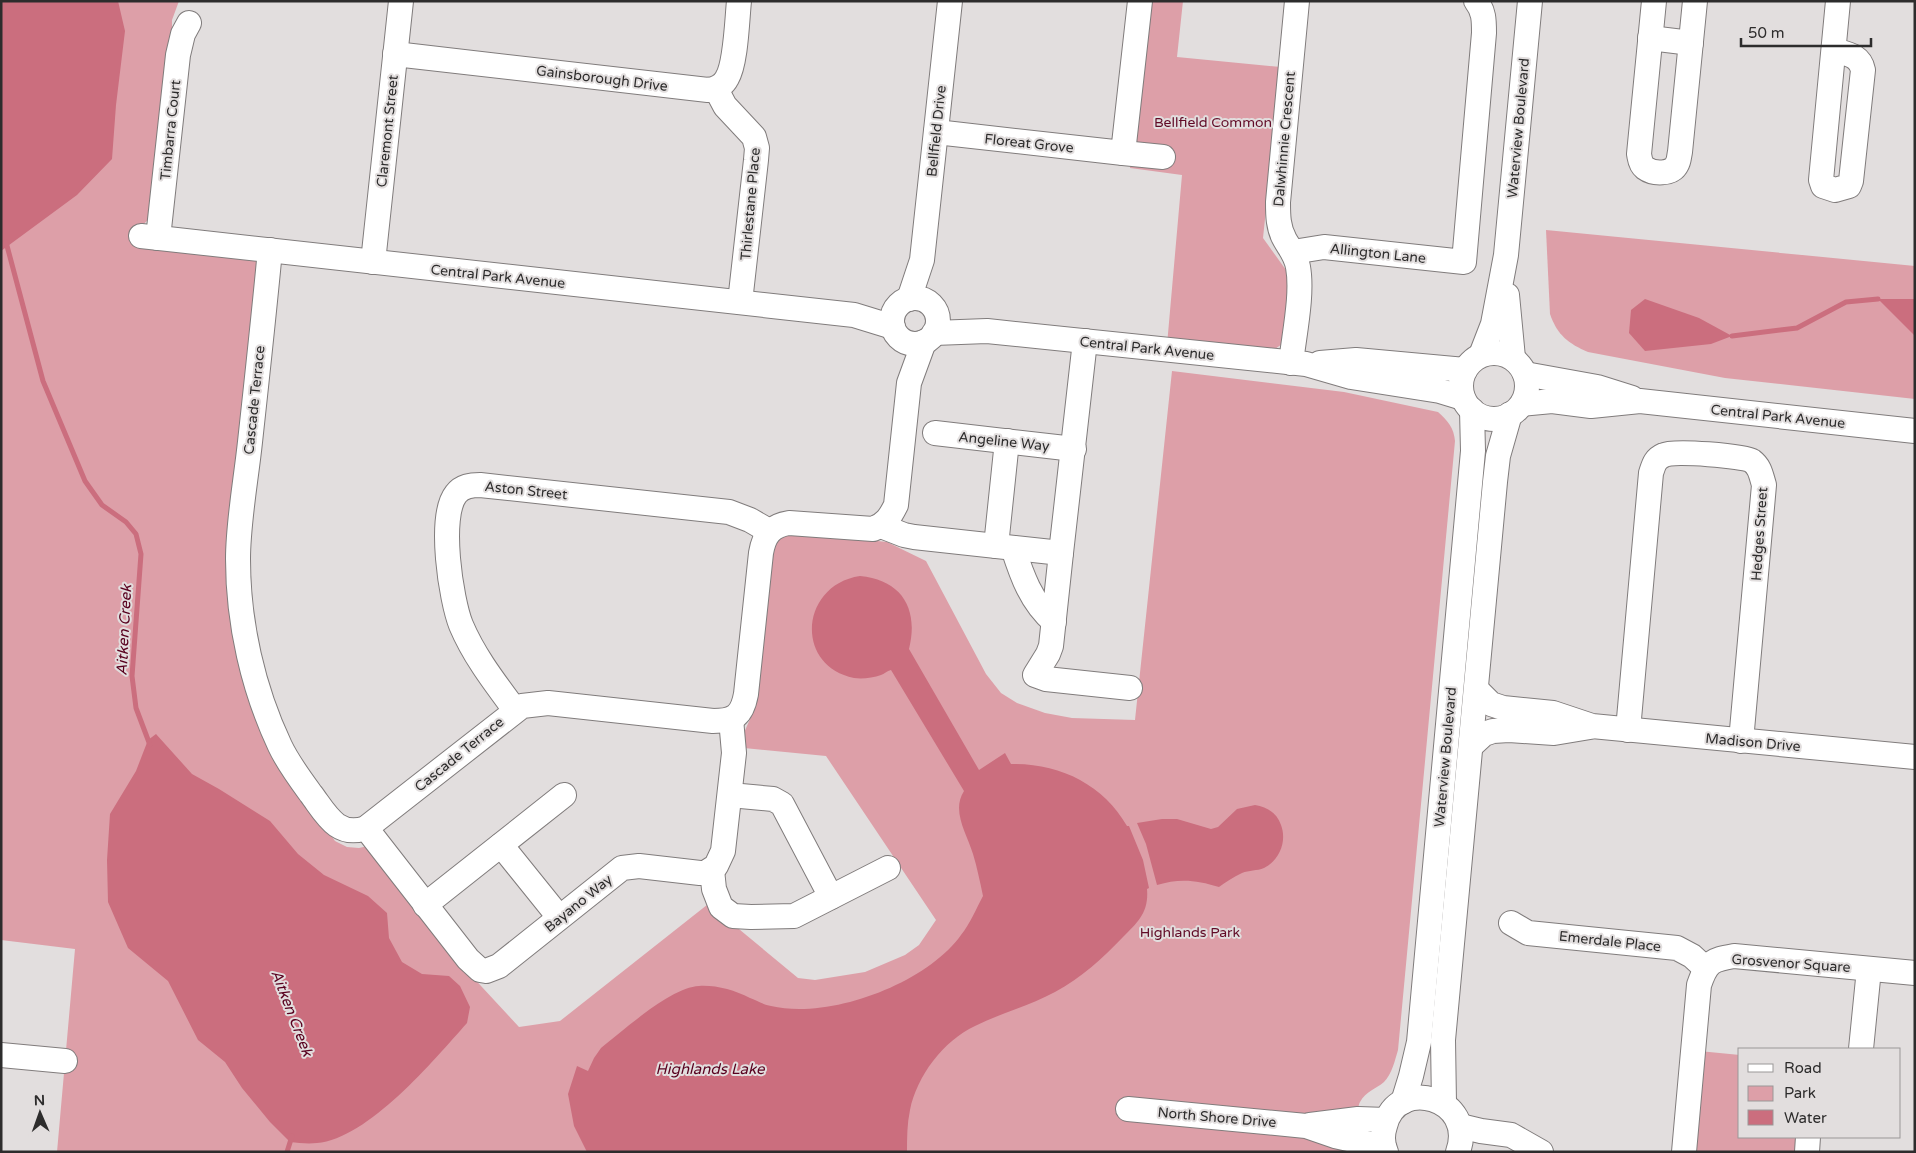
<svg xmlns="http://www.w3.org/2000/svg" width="1916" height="1153" font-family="'Varela Round',sans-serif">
	<rect width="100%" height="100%" fill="#e2dede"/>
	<g fill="#dd9fa8">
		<path d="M1 1H179L172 20V31L153 214 144 224 142 247 256 260 262 265 231 550 295 783 335 841 347 847 359 848 368 846 469 973 519 1027 560 1021 712 901 728 920 798 978 815 980 865 972 905 955 919 945 936 920 826 756 744 748 743 735 754 710 770 568 775 546 778 540 784 536 800 533 887 542 926 561 986 674 1001 693 1017 703 1045 713 1072 718 1135 720 1172 371 1344 392 1438 412C1448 421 1454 428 1455 441L1398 1050C1395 1060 1392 1074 1384 1082 1376 1089 1366 1091 1360 1102 1356 1109 1356 1141 1354 1152H57L75 949 1 940Z"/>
		<path d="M1148 1H1183L1177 57 1281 67 1263 238 1286 270 1289 286 1285 342 1268 354 1167 345 1182 175 1130 168Z"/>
		<path d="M1546 230 1915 266V399L1725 378 1588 352C1569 344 1557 335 1550 314Z"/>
		<path d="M1699 1051 1740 1055V1137H1798L1797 1152H1691Z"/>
	</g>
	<g fill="#cb6e7e">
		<path d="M1 1H118L125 31 116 105 112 159 77 195 1 251Z"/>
		<path d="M1645 299 1699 318 1732 336 1711 344 1645 351 1629 333 1631 310Z"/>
		<path d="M1878 299H1915V336Z"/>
		<path d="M860 576C902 580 919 609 909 649L979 770 1005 753 1011 764C1059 763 1103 784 1127 826H1129L1143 860 1149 888 1147 889C1149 912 1138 922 1123 937 1103 958 1081 978 1055 992 1029 1006 1001 1013 975 1026 943 1041 917 1076 910 1110 907 1124 907 1138 907 1152H587L574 1126 568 1094 577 1066 588 1071 594 1058 601 1048C624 1030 671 987 699 986 716 985 734 990 750 998 756 1000 764 1005 771 1006 829 1020 926 984 961 935 970 924 976 909 983 896 980 882 977 867 973 854 967 834 951 811 964 791L891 670C887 671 884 674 881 675 873 678 862 679 854 678 794 666 800 585 860 576Z"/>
		<path d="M156 734 192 774 219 789 270 821 298 854 324 875 368 896 387 913 389 938 402 962 422 974 449 976 460 986 470 1007 467 1023C434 1060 368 1139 317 1143 308 1144 299 1143 290 1142L270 1122 242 1088 225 1062 198 1040 168 981 128 948 108 902 107 860 110 814 136 771 148 740Z"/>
		<path d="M1255 805C1267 807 1277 813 1281 825 1287 841 1280 860 1264 868 1257 871 1249 870 1242 873 1233 877 1226 882 1219 887 1197 880 1179 878 1157 885L1146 844 1137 823 1162 819H1177L1211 829 1218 827 1237 809Z"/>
	</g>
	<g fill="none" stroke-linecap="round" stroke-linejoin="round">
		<g stroke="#cb6e7e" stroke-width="5">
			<path d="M6 242 43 381 85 481 102 505 126 522 136 534 141 554 132 676 136 708 150 745"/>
			<path d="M1732 336 1797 328 1846 302 1878 299"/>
			<path d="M287 1152 292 1136"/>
		</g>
		<g stroke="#807c7c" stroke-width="26">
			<g id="minor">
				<path d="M1654 1 1639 154C1640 159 1640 164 1645 168 1653 174 1672 175 1677 164 1679 161 1679 156 1680 152L1695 1"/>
				<path d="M1650 38 1691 43"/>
				<path d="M1834 50C1847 54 1860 55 1863 70L1851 181 1849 186 1835 190 1823 186 1821 180 1838 1"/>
				<path d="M395 54 708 90C716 89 723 86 727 78 736 63 737 20 739 1"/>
				<path d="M716 89 725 106 754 137 757 148 756 160 740 302"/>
				<path d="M936 132 1123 153 1140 1"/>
				<path d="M1123 153 1163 157"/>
				<path d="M141 236 854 315 893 327"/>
				<path d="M158 238 178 55 183 34 189 23"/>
				<path d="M270 250C264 314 257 378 250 442 246 480 238 522 238 559 238 623 253 689 280 746 288 763 300 779 311 794 326 814 337 838 366 828L522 706 548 703 713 721C734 721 742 716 746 694L761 553C764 536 770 526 789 523L873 529C886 524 890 517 896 505L909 383 924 342"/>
				<path d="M1293 252 1324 247 1464 262 1484 33C1484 20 1484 11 1476 1"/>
				<path d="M373 262 401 1"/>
				<path d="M1507 295 1513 358"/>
				<circle cx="915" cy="321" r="23"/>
				<path d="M909 299 922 260 950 1"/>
				<path d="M934 333 987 331 1306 364 1351 377 1440 391 1463 398"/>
				<circle cx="1494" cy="386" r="33"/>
				<path d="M1481 355 1493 324 1506 255 1530 1"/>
				<path d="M1291 363C1294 335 1303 294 1298 267 1296 255 1290 249 1285 240 1278 228 1278 215 1278 202L1297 1"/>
				<path d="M1320 363 1356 360 1465 370"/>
				<path d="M1525 374 1597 387 1632 398"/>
				<path d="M1522 404 1552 401 1591 406 1640 401 1915 431"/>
				<path d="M935 433 1074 449"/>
				<path d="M881 526 904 535 914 537 1061 553 1051 646 1048 654 1035 675 1046 679 1130 688"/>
				<path d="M996 546 1007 441"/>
				<path d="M1013 548C1022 576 1031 602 1054 622"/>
				<path d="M1061 553 1085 341"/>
				<path d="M1476 689 1491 704 1503 708 1553 713 1592 726 1915 757"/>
				<path d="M515 710C495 683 474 656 461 625 451 600 438 516 456 494 462 486 471 485 480 485L729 512 750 520 769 531"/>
				<path d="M1628 730 1651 473C1654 464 1655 459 1664 455 1673 450 1744 456 1752 461 1760 467 1761 475 1764 485L1741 741"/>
				<path d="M1471 746 1484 734 1493 731 1509 730 1554 733 1590 727"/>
				<path d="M730 795 773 799 782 804 831 897"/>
				<path d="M366 828 468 959 480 970 486 971 499 966 622 868 639 866 700 873H705L716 866 723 851 734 753 731 719"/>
				<path d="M501 845 559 917"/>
				<path d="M712 870 714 889 721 907 733 916 751 917 794 916 888 868"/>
				<path d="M425 905 564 795"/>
				<path d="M1511 923 1528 933 1677 948 1692 956 1705 968"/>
				<path d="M1861 1049 1869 969"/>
				<path d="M1 1055 65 1061"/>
				<path d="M1403 1102 1411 1076 1419 1042 1473 451 1472 410"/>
				<path d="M1444 1104 1443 1040 1495 482 1498 456 1510 414"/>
				<path d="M1128 1109 1306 1126 1335 1136 1384 1147"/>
				<path d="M1310 1125 1358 1119 1386 1120"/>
				<path d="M1460 1126 1481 1131 1511 1135 1541 1152"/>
				<path d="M1386 1152C1382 1143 1382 1135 1385 1126 1397 1075 1477 1098 1458 1152"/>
				<path d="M1684 1152 1699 985C1707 962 1711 960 1734 956L1915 973"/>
				<path d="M1807 1152 1808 1137"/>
			</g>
		</g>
		<use href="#minor" stroke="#fff" stroke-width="24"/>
	</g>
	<g text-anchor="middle" stroke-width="4" stroke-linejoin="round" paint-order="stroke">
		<g font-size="14" fill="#2d2c2c" stroke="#e2dede">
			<text transform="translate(602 78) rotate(7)" y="5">Gainsborough Drive</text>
			<text transform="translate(1518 128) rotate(-85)" y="5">Waterview Boulevard</text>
			<text transform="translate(170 130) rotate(-84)" y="5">Timbarra Court</text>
			<text transform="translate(387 131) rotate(-84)" y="5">Claremont Street</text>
			<text transform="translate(936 131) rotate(-84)" y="5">Bellfield Drive</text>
			<text transform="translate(1284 139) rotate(-85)" y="5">Dalwhinnie Crescent</text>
			<text transform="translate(1029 143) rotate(6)" y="5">Floreat Grove</text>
			<text transform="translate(750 204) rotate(-85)" y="5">Thirlestane Place</text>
			<text transform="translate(1378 253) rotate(6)" y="5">Allington Lane</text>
			<text transform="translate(498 276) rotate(6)" y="5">Central Park Avenue</text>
			<text transform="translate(1147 348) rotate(6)" y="5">Central Park Avenue</text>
			<text transform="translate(254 400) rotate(-84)" y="5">Cascade Terrace</text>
			<text transform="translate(1778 416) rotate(6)" y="5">Central Park Avenue</text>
			<text transform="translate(1004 441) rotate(6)" y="5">Angeline Way</text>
			<text transform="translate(526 490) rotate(6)" y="5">Aston Street</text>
			<text transform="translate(1759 534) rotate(-86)" y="5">Hedges Street</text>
			<text transform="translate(1753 742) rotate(5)" y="5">Madison Drive</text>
			<text transform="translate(459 754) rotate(-39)" y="5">Cascade Terrace</text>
			<text transform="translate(1445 757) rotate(-85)" y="5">Waterview Boulevard</text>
			<text transform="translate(578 903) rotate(-39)" y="5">Bayano Way</text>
			<text transform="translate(1610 941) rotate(6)" y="5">Emerdale Place</text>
			<text transform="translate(1791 963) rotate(4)" y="5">Grosvenor Square</text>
			<text transform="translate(1217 1117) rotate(5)" y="5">North Shore Drive</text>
		</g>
		<g font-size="14" fill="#610a26" stroke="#e2dede">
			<text x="1213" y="127">Bellfield Common</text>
			<text x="1190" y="937">Highlands Park</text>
		</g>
		<g font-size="15" font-style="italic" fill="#58001e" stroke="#e2dede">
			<text transform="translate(124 630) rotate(-87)" y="5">Aitken Creek</text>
			<text transform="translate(292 1013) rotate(69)" y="5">Aitken Creek</text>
			<text x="710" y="1074">Highlands Lake</text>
		</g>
	</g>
	<rect width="1916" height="1153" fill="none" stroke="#2d2c2c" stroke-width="5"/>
	<rect x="1738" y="1048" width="162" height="90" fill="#e2dede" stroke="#9a9797"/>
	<rect x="1748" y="1064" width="25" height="8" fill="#ffffff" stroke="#9a9797"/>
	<text x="1784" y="1073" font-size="15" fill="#2d2c2c">Road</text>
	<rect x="1748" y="1086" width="25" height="15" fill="#dd9fa8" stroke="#9a9797"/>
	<text x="1784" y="1098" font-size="15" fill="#2d2c2c">Park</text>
	<rect x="1748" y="1110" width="25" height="15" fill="#cb6e7e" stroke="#9a9797"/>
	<text x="1784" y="1123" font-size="15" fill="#2d2c2c">Water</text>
	<g transform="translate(40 1113) rotate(358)" stroke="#e2dede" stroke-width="4" paint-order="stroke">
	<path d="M0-4L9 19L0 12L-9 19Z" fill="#2d2c2c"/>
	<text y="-8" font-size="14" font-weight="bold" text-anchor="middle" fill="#2d2c2c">N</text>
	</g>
	<path d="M1741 38v8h130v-8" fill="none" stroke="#2d2c2c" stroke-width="2.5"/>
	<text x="1748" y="38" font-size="15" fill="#2d2c2c" stroke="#e2dede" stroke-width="4" paint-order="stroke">50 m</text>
</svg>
